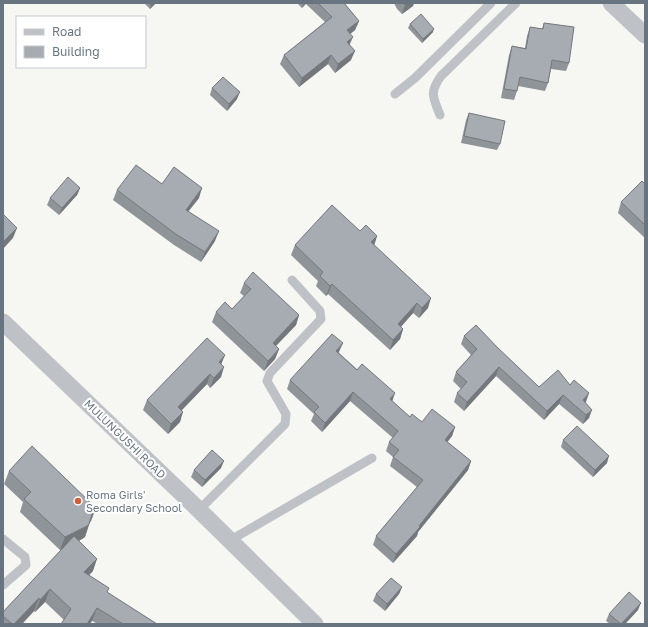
<svg xmlns="http://www.w3.org/2000/svg" width="648" height="627" font-family="'Golos Text',sans-serif">
	<rect width="100%" height="100%" fill="#f6f6f3"/>
	<g fill="none" stroke-linecap="round" stroke-linejoin="round">
		<g stroke="#bec1c5" stroke-width="9">
			<path d="M395 94 415 78 491 3"/>
			<path d="M440 115C433 97 429 93 441 76L516 3"/>
			<path d="M199 510 285 424 286 414 267 381 270 373 321 319 320 311 292 280"/>
			<path d="M3 539 25 557 26 565 3 585"/>
			<path d="M229 541 372 458"/>
		</g>
		<g stroke="#bec1c5" stroke-width="17">
			<path d="M611 3 645 35"/>
			<path d="M3 322 199 510 315 624"/>
		</g>
	</g>
	<g fill="#8f9499">
		<path d="M144 3H156L150 9Z"/>
		<path d="M297 3H344L359 21 355 30 350 34V45L351 60 335 73 328 64 299 87 280 64 284 55 325 22 306 4 302 8Z"/>
		<path d="M394 3H414L413 6 402 14 397 9Z"/>
		<path d="M544 23 569 63 566 71 551 69 548 83 545 91 518 86 517 91 514 100 501 98 509 55 512 46 525 48 527 36 530 27 542 29Z"/>
		<path d="M410 24 433 32 422 43 408 28Z"/>
		<path d="M212 88 237 99 227 111 210 95Z"/>
		<path d="M469 113 500 144 497 150 461 143 466 120Z"/>
		<path d="M162 184 199 198 188 212 215 241 201 262 174 245 113 200 117 190Z"/>
		<path d="M645 184V238L618 213 621 202Z"/>
		<path d="M80 188 77 195 59 215 47 205 50 198Z"/>
		<path d="M360 231 377 236 374 245 428 308 419 318 413 313 401 327 403 329 400 339 390 350 328 294 326 296 316 286 318 281 291 255 295 245Z"/>
		<path d="M244 283 299 315 296 325 276 346 279 349 275 359 264 371 212 322 216 312 232 309 244 296 240 293Z"/>
		<path d="M464 336 497 347V348L539 387 585 402 589 418 583 424 559 404 544 420 496 376 464 411 454 402 457 393 461 389 453 381 456 372 471 355 461 344Z"/>
		<path d="M339 352V353L410 417 422 422 455 427 452 436 447 442 471 461 468 470 418 532 417 536 393 563 373 545 376 536 417 487 390 466 393 457 386 451 389 442 393 438 350 401 322 432 311 421 314 414 287 389 290 380Z"/>
		<path d="M222 364 221 377 210 388 207 384 182 410 180 422 168 434 143 410 147 400Z"/>
		<path d="M563 440 607 463 593 477 561 447Z"/>
		<path d="M221 468 202 487 191 477 194 470Z"/>
		<path d="M9 471 91 521 90 522 85 537 79 541 93 571 89 575 108 593 157 624H98L92 621 64 620 45 602 35 612 34 611 22 624H3V612L62 549 60 550 20 512 23 502 4 484Z"/>
		<path d="M402 587 399 594 385 611 373 601 376 594Z"/>
		<path d="M638 610 625 624H610L606 621 609 614Z"/>
	</g>
	<g fill="#74787d">
		<path d="M154 3H156L150 9 151 5Z"/>
		<path d="M304 3H306L302 8Z"/>
		<path d="M408 3H414L413 6 402 14 405 5Z"/>
		<path d="M359 21 355 30 344 39 347 30Z"/>
		<path d="M434 29 433 32 422 43 423 39Z"/>
		<path d="M353 37 349 46 347 42Z"/>
		<path d="M355 51 351 60 335 73 338 64Z"/>
		<path d="M331 55 328 64 299 87 302 78Z"/>
		<path d="M240 92 237 99 227 111 229 104Z"/>
		<path d="M80 188 77 195 59 215 62 208Z"/>
		<path d="M202 188 199 198 182 219 186 210Z"/>
		<path d="M17 228 13 238 3 249V242Z"/>
		<path d="M219 231 215 241 201 262 205 252Z"/>
		<path d="M377 236 374 246 371 242Z"/>
		<path d="M332 284 328 294 326 296 330 286Z"/>
		<path d="M431 298 428 308 419 318 422 308Z"/>
		<path d="M417 303 413 313 394 334 398 324Z"/>
		<path d="M299 315 296 325 269 353 273 343Z"/>
		<path d="M403 329 400 339 390 350 393 340Z"/>
		<path d="M343 343 339 352 333 360 336 351Z"/>
		<path d="M279 349 275 359 264 371 268 361Z"/>
		<path d="M225 355 221 365 219 362Z"/>
		<path d="M224 367 221 377 210 388 214 378Z"/>
		<path d="M499 367 496 376 464 411 467 402Z"/>
		<path d="M210 374 207 384 175 417 178 407Z"/>
		<path d="M353 392 350 401 322 432 325 423Z"/>
		<path d="M395 393 392 402 390 399Z"/>
		<path d="M589 393 586 402 580 408 583 400Z"/>
		<path d="M563 395 559 404 544 420 547 411Z"/>
		<path d="M592 410 589 418 583 424 586 415Z"/>
		<path d="M183 412 180 422 168 434 171 424Z"/>
		<path d="M455 427 452 436 442 449 445 440Z"/>
		<path d="M609 456 607 463 593 477 595 470Z"/>
		<path d="M224 461 221 468 202 487 205 480Z"/>
		<path d="M471 461 468 470 418 532 417 536 393 563 396 554Z"/>
		<path d="M96 508 91 521 88 524 93 511Z"/>
		<path d="M89 524 85 537 82 539 60 550 65 537Z"/>
		<path d="M97 559 93 571 79 585 84 572Z"/>
		<path d="M402 587 399 594 385 611 387 604Z"/>
		<path d="M50 589 45 602 35 612 40 600Z"/>
		<path d="M39 598 34 611 22 624H14Z"/>
		<path d="M641 603 638 610 625 624H621Z"/>
		<path d="M97 608 92 621 90 624H87Z"/>
	</g>
	<g fill="#a6acb2" stroke="#74787d">
		<path d="M149 3H154L151 5Z"/>
		<path d="M318 3H344L359 21 347 30 353 37 347 42 355 51 338 64 331 55 302 78 284 55 332 17Z"/>
		<path d="M403 3H408L405 5Z"/>
		<path d="M421 14 434 29 423 39 410 24Z"/>
		<path d="M544 23 574 27 569 63 552 60 548 83 520 77 517 91 504 89 512 46 526 49 530 27 543 29Z"/>
		<path d="M223 77 240 92 229 104 212 88Z"/>
		<path d="M469 113 505 121 500 144 464 136Z"/>
		<path d="M136 165 162 184 174 167 202 188 186 210 219 231 205 252 177 235 117 190Z"/>
		<path d="M68 177 80 188 62 208 50 198Z"/>
		<path d="M642 181 645 184V225L621 202Z"/>
		<path d="M332 205 360 231 366 225 377 236 371 242 431 298 422 308 417 303 398 324 403 329 393 340 332 284 330 286 320 276 323 272 295 245Z"/>
		<path d="M3 214 17 228 3 242Z"/>
		<path d="M253 272 299 315 273 343 279 349 268 361 216 312 225 302 232 309 251 289 244 283Z"/>
		<path d="M476 325 497 347 539 387 558 370 570 385 574 380 589 393 583 400 592 410 586 415 563 395 547 411 499 367 467 402 457 393 467 382 456 372 477 349 464 336Z"/>
		<path d="M332 334 343 343 336 351 357 370 362 364 395 393 390 399 410 417 412 414 422 422 432 409 455 427 445 440 471 461 419 526 420 527 396 554 376 536 423 480 393 457 399 450 389 442 398 431 353 392 325 423 314 412 319 407 290 380Z"/>
		<path d="M207 338 225 355 219 362 224 367 214 378 210 374 178 407 183 412 171 424 147 400Z"/>
		<path d="M577 426 609 456 595 470 563 440Z"/>
		<path d="M32 446 96 508 93 511 89 524 87 526 65 537 24 499 31 492 9 471Z"/>
		<path d="M212 450 224 461 205 480 194 470Z"/>
		<path d="M74 536 97 559 84 572 109 588 107 592 157 624H123L97 608 87 624H61L71 609 50 589 40 600 39 598 14 624H12L3 616V612Z"/>
		<path d="M391 578 402 587 387 604 376 594Z"/>
		<path d="M629 592 641 603 621 624 609 614Z"/>
	</g>
	<circle fill="#d05f39" stroke="#fff" stroke-width="1.5" cx="78" cy="501" r="4"/>
	<g text-anchor="middle" stroke-width="4" stroke-linejoin="round" paint-order="stroke">
		<g font-size="11" fill="#687581" stroke="#fff">
			<text transform="translate(125 439) rotate(44)" y="4">MULUNGUSHI ROAD</text>
		</g>
		<g font-size="11" fill="#687581" stroke="#fff" text-anchor="start">
			<text x="86" y="499">Roma Girls'<tspan x="86" dy="13">Secondary School</tspan></text>
		</g>
	</g>
	<rect width="648" height="627" fill="none" stroke="#687581" stroke-width="8"/>
	<rect x="16" y="16" width="130" height="52" fill="#ffffff" stroke="#c3c8cd"/>
	<rect x="24" y="29" width="20" height="6" fill="#bec1c5" stroke="#c3c8cd"/>
	<text x="52" y="36" font-size="12" fill="#687581">Road</text>
	<rect x="24" y="46" width="20" height="12" fill="#a6acb2" stroke="#c3c8cd"/>
	<text x="52" y="56" font-size="12" fill="#687581">Building</text>
</svg>
